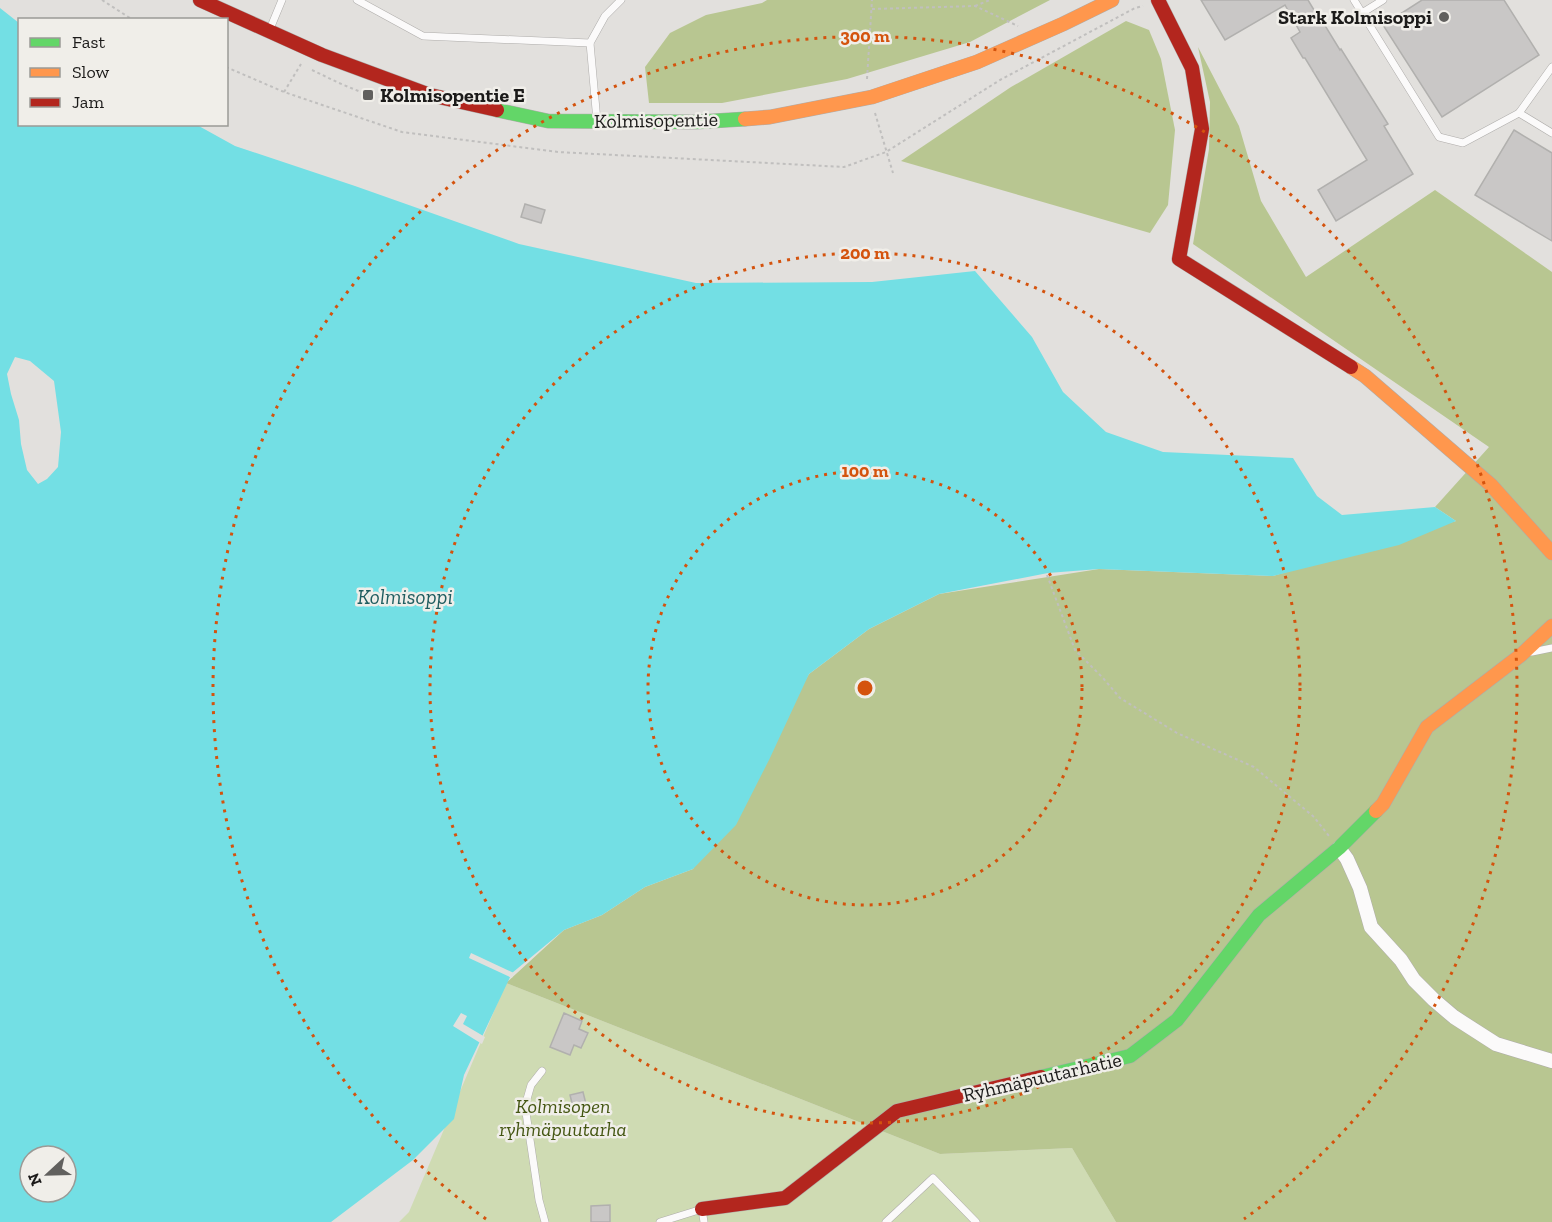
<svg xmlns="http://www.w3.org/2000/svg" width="1552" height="1222" font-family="'Zilla Slab',serif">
	<rect width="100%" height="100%" fill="#e2e0dd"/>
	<path fill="#cfdbb3" d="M506 983 940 1154 1072 1148 1116 1222H399L409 1212Z"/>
	<g fill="#b8c691">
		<path d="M767 0H1050L970 42 847 79 722 103H649L645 67 670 33 706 15 762 3Z"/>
		<path d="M1126 21 1149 30 1161 59 1175 130 1168 205 1150 233 901 161 1011 87Z"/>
		<path d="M1198 47 1239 126 1261 201 1306 277 1435 190 1552 272V1222H1116L1072 1148 940 1154 506 983 564 930 602 915 645 887 693 869 809 674 869 629 939 594 1099 569 1273 576 1456 521 1435 507 1489 447 1193 244 1209 149 1210 102Z"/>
	</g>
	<path fill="#73dfe4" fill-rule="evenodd" d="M0 8 19 23 20 124 197 125 235 146 355 186 519 244 696 283 872 282 975 271 1032 337 1063 392 1106 432 1163 452 1293 458 1317 496 1342 515 1435 507 1456 521 1399 545 1273 576 1099 569 1048 573 939 594 869 629 809 674 769 760 736 825 693 869 645 887 602 915 564 930 512 973 464 1075 454 1119 413 1160 331 1222H0ZM15 357 30 361 54 381 61 432 58 467 47 479 38 484 27 470 21 444 19 420 11 394 7 374ZM30 1156H66V1192H30Z"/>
	<g fill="#e2e0dd">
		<path d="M471 953 514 973 512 978 469 958Z"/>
		<path d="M461 1013 467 1016 463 1024 485 1037 482 1044 453 1026Z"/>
	</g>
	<g fill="#c9c7c6" stroke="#b1b0ae" stroke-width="1.5">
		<path d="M1201 0H1308L1320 20 1321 19 1340 50 1341 49 1388 124 1384 126 1413 174 1336 221 1318 190 1367 160 1305 58H1303L1291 38 1300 32 1285 5 1225 40Z"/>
		<path d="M1422 0H1504L1539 55 1442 117 1383 25Z"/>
		<path d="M1514 130 1552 153V241L1475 195Z"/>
		<path d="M525 204 545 210 541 223 521 217Z"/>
		<path d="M564 1013 582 1021 579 1029 588 1033 581 1048 574 1045 570 1055 550 1047Z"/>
		<path d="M583 1092 586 1104 573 1107 570 1095Z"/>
		<path d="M610 1205V1222H591V1206Z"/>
	</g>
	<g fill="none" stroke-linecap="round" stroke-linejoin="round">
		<g stroke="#aeacaa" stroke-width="8">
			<g id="lane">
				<path d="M357 0 423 36 590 43"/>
				<path d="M1354 0 1362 13 1383 0"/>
				<path d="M1362 13 1439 137 1463 143 1519 113 1552 67"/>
				<path d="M270 29 282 0"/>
				<path d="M1519 113 1552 133"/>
				<path d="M597 121 590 43 605 16 621 0"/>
				<path d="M1532 652 1552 648"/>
				<path d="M542 1071 531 1085 525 1106 539 1200 545 1222"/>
				<path d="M660 1222 702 1209 704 1222"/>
				<path d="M886 1222 933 1178 976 1222"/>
			</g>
		</g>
		<g stroke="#aeacaa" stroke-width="15">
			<path id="street" d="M1339 848 1347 859 1360 888 1371 927 1401 960 1414 980 1434 1000 1454 1017 1496 1044 1552 1061"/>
		</g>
		<g stroke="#aeacaa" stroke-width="15">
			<g id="fast">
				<path d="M497 110 548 121 696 122 745 119"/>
				<path d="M1041 1077 1130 1056 1177 1020 1259 915 1339 848 1376 811"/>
			</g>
		</g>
		<g stroke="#aeacaa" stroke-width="15">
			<g id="slow">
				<path d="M745 119 770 117 872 97 977 62 1063 24 1112 0"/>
				<path d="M1351 367 1365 376 1491 485 1552 553"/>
				<path d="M1376 811 1383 804 1427 727 1521 655 1552 626"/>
			</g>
		</g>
		<g stroke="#aeacaa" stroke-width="15">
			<g id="jam">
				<path d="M200 0 322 55 430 95 497 110"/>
				<path d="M1158 0 1192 68 1202 129 1179 259 1351 367"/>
				<path d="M702 1209 785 1198 897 1111 1041 1077"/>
			</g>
		</g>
		<g stroke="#c0bfbe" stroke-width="2" stroke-dasharray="3 3" stroke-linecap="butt">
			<path d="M102 0 133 20"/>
			<path d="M975 6 990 0"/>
			<path d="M872 9 975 6 1018 26"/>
			<path d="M226 67 284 92 402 132 558 152 844 167 886 152 1000 80 1135 8 1143 6"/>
			<path d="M312 70 339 83 368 95"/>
			<path d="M867 79 872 0"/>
			<path d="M284 92 301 64"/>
			<path d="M875 113 893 173"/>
			<path d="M1047 575 1075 650 1103 678 1120 698 1177 733 1254 767 1314 817 1329 836"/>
		</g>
		<use href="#lane" stroke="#fbfafa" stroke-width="7"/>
		<use href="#street" stroke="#fbfafa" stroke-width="14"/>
		<use href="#fast" stroke="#63d668" stroke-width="14"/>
		<use href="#slow" stroke="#ff974d" stroke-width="14"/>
		<use href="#jam" stroke="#b3261e" stroke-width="14"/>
	</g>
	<g fill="none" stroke="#d4530d" stroke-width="3" stroke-dasharray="3 6">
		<circle cx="865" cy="688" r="217"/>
		<circle cx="865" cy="688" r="435"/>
		<path d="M486 1219A652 652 0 1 1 1244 1219"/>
	</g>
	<g fill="#61605e" stroke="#f0eee9" stroke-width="2">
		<circle cx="1444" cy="17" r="6"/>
		<rect x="362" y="89" width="12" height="12" rx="3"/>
	</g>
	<g text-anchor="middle" stroke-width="5" stroke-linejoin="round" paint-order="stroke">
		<g font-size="20" font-weight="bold" fill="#1c1b1a" stroke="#f0eee9" text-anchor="end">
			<text x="1432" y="24">Stark Kolmisoppi</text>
			<text x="380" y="102" text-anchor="start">Kolmisopentie E</text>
		</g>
		<g font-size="20" fill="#1c1b1a" stroke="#f0eee9">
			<text transform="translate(656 120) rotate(-1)" y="7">Kolmisopentie</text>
			<text transform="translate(1042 1077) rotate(-13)" y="7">Ryhmäpuutarhatie</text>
		</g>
		<g font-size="20" font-style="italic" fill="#445612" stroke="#f0eee9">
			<text x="563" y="1113">Kolmisopen<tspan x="563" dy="23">ryhmäpuutarha</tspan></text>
		</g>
		<g font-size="21" font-style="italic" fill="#1f5d60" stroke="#f0eee9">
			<text x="405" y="604">Kolmisoppi</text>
		</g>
	</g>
	<circle cx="865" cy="688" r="9" fill="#d4530d" stroke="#f0eee9" stroke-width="3"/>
	<g font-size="18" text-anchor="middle" font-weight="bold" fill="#d4530d" stroke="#f0eee9" stroke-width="5" stroke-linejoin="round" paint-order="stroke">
		<text x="865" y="42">300 m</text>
		<text x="865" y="259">200 m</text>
		<text x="865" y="477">100 m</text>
	</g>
	<rect x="18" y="18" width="210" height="108" fill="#f0eee9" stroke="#9b9a96" stroke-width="1.5"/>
	<rect x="30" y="38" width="30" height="9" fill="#63d668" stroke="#9b9a96" stroke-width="1.5"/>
	<text x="72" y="48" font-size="18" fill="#1c1b1a">Fast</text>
	<rect x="30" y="68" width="30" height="9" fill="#ff974d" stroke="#9b9a96" stroke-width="1.5"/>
	<text x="72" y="78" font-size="18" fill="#1c1b1a">Slow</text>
	<rect x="30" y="98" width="30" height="9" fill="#b3261e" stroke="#9b9a96" stroke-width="1.5"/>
	<text x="72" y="108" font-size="18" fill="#1c1b1a">Jam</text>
	<g transform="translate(48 1174) rotate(248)"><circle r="28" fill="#f0eee9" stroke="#9b9a96" stroke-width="1.5"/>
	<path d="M0-4.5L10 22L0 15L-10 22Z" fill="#61605e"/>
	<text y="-9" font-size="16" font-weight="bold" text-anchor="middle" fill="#1c1b1a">N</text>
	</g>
</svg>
